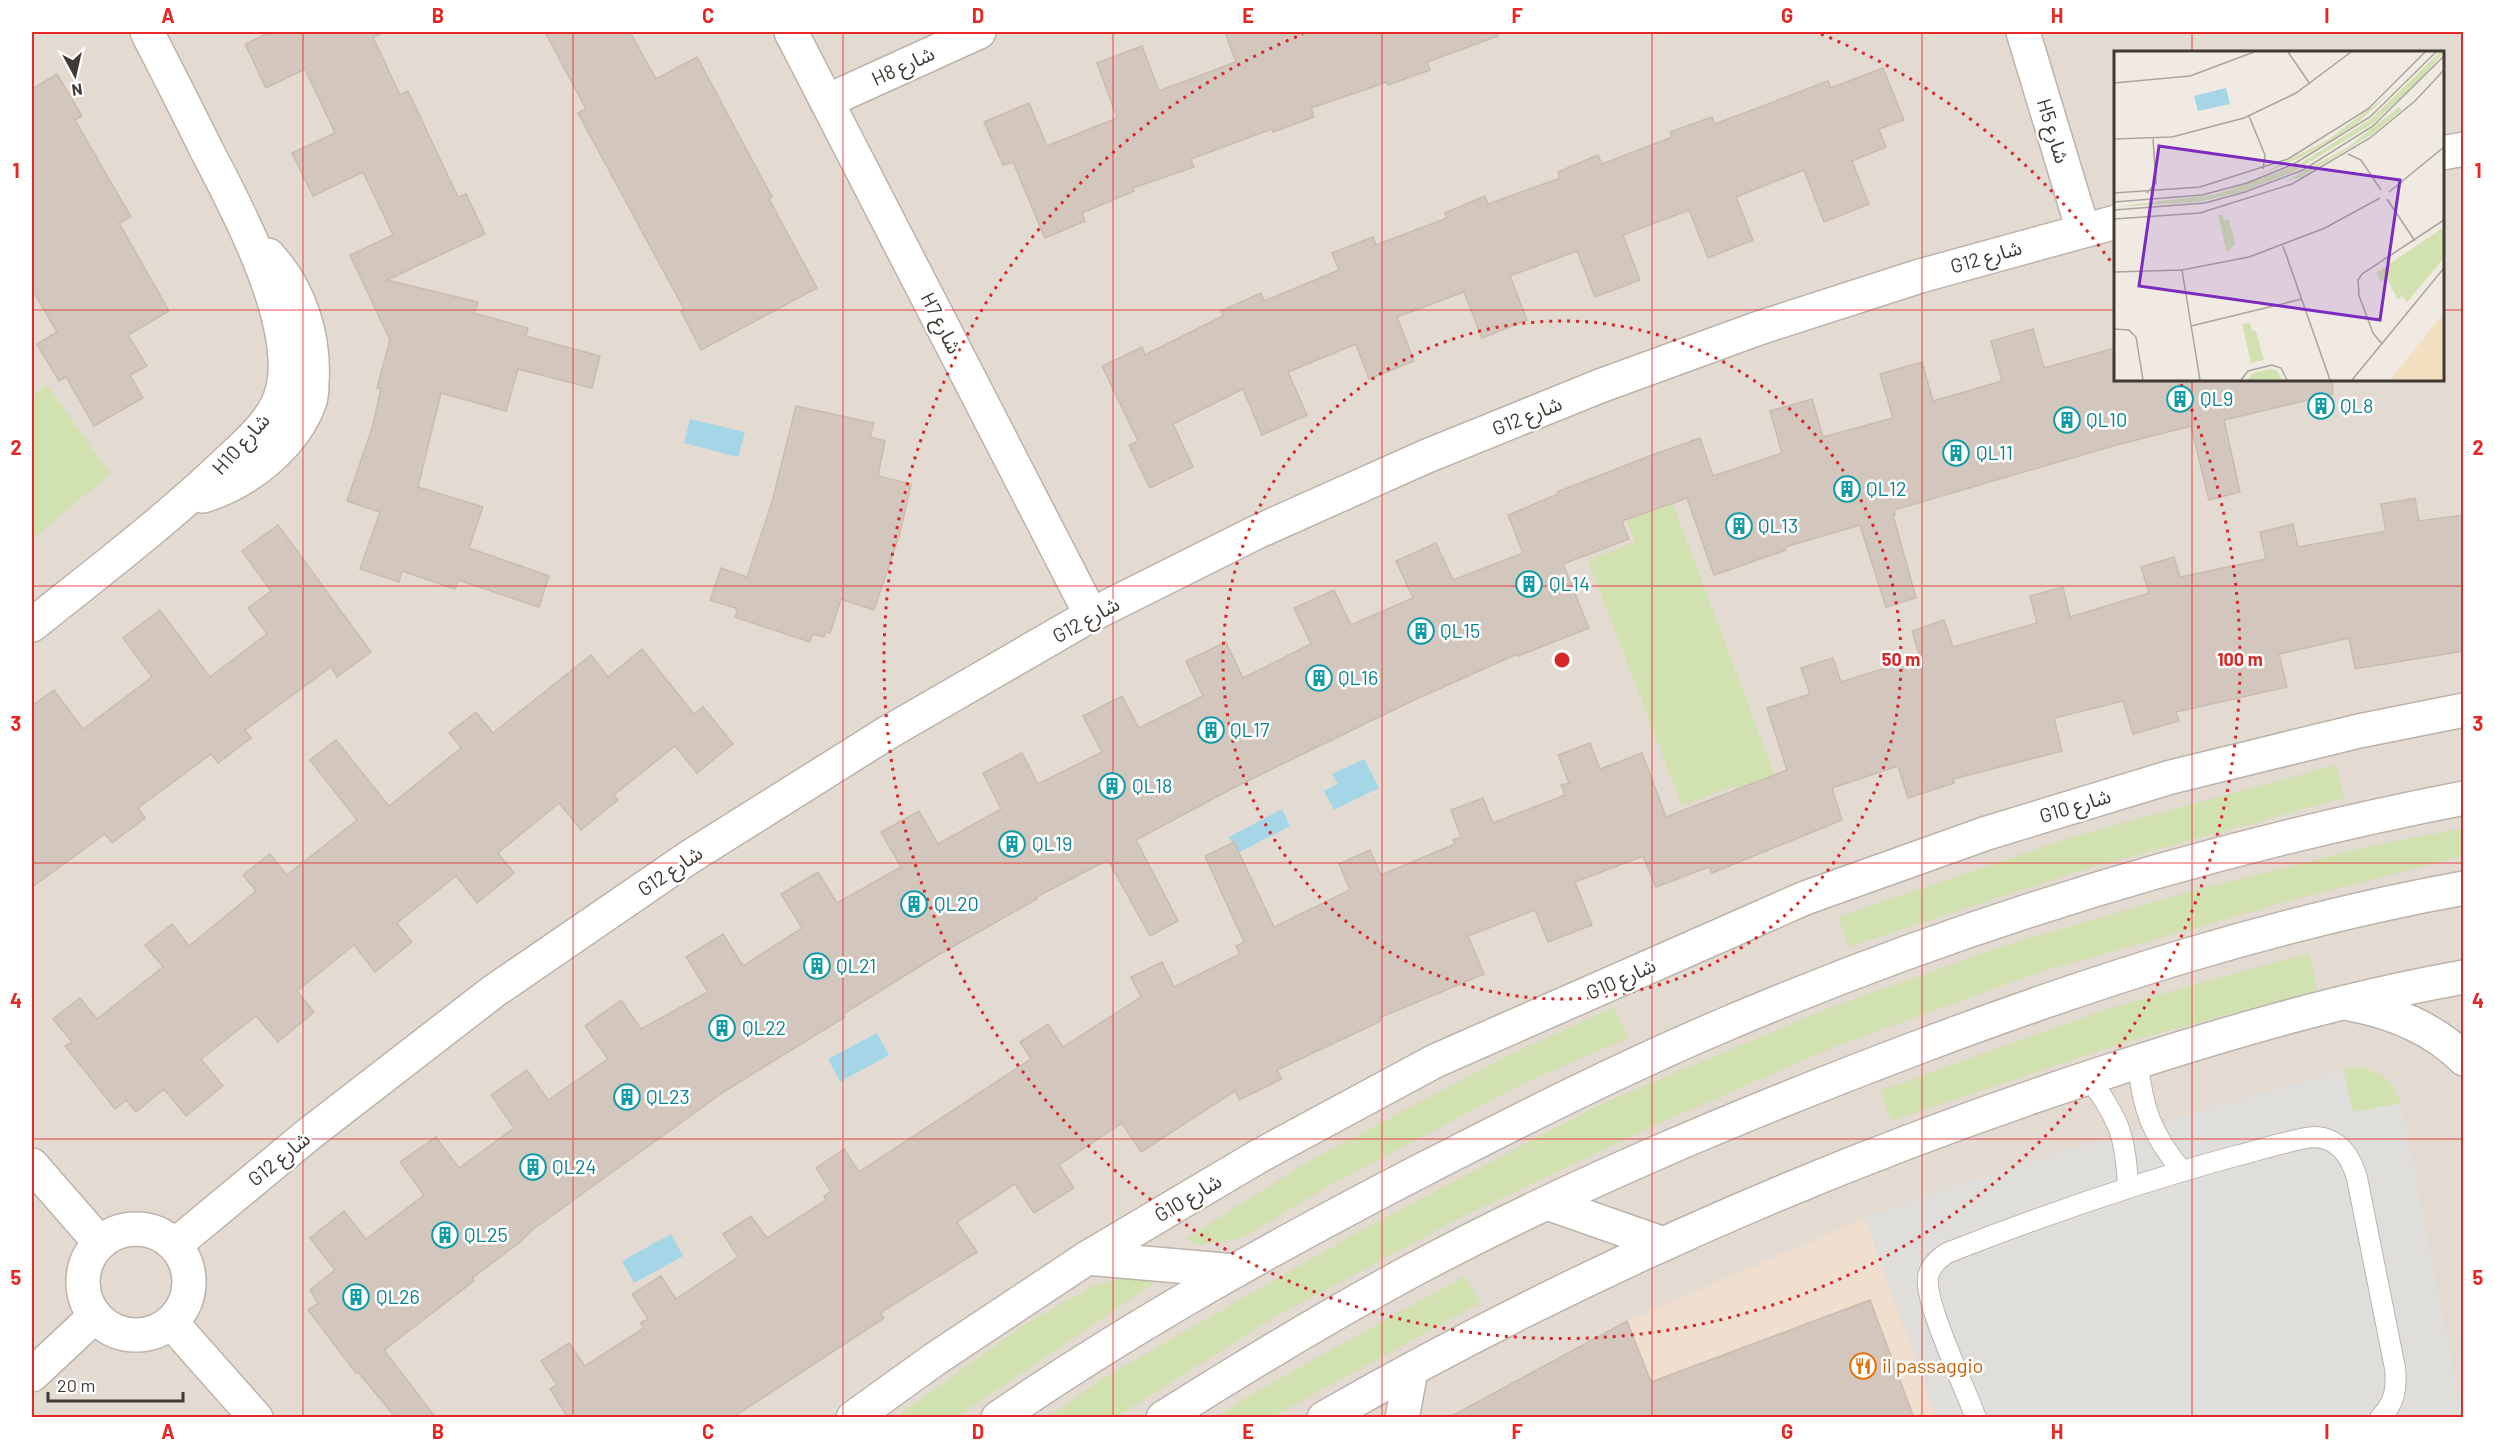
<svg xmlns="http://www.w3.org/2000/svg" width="2495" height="1449" font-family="Barlow,'Noto Sans Arabic',sans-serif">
	<rect width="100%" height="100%" fill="#f0eae3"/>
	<path fill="#e3dbd2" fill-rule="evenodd" d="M32 32H2463V1417H32ZM2116 52H2442V380H2116Z"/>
	<path fill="#f0decf" d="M1865 1218 1936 1417 1461 1418 1462 1410 1627 1321Z"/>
	<g fill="#d1e1af">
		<path d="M47 385 110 474 32 539V396Z"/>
		<path d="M1656 459 1798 837 1759 852 1734 786 1682 806 1588 560 1635 542 1609 476Z"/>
		<path d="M2336 765 2344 798 2082 870 1849 947 1838 917 2072 837Z"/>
		<path d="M2463 828V856L2281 903 2037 973 1834 1047 1653 1126 1460 1218 1278 1315 1116 1417H1048L1100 1380 1362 1230 1599 1105 1827 1009 2006 945 2185 893 2365 847Z"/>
		<path d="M2309 953 2317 990 2120 1044 1891 1121 1880 1091 2107 1009Z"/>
		<path d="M1614 1007 1628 1038 1520 1085 1327 1187 1242 1238 1199 1245 1185 1239 1311 1160 1503 1058Z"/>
		<path d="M2358 1067C2385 1074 2390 1077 2401 1103L2353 1113 2343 1069Z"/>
		<path d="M1128 1276 1157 1281 957 1417 894 1418 1027 1323 1095 1285Z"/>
		<path d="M1465 1276 1480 1303 1272 1417H1217L1252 1394Z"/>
	</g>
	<path fill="#e0dedb" d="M2343 1069 2353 1112 2401 1103 2463 1417H1936L1865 1218 1953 1186 2077 1147Z"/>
	<g fill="#a4d6e8">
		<path d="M690 419 745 432 738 457 684 443Z"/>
		<path d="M1364 759 1379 788 1334 810 1324 791 1338 784 1332 774Z"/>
		<path d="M1282 809 1290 826 1238 853 1229 837Z"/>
		<path d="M877 1033 889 1055 840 1082 828 1059Z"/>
		<path d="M671 1234 683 1256 634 1283 622 1261Z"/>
	</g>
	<g fill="#d3c7bd" stroke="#cabbae" stroke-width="1.5">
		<path d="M271 32H385L373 37 400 95 408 91 458 197 466 194 485 234 387 280 478 302 474 313 528 328 526 336 600 356 592 388 518 369 506 411 441 393 418 487 483 507 469 548 549 576 539 607 458 580 455 589 402 571 399 582 360 569 380 512 347 501 372 428 381 389 377 388 390 340 350 255 393 235 363 172 313 196 292 153 335 133 305 69 266 88 245 44Z"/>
		<path d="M545 32H630L656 79 697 57 772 197 769 199 817 288 701 350 681 311 684 309 578 113 586 109Z"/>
		<path d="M1225 32H1497L1498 36 1427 62 1430 70 1388 85 1387 82 1311 108 1314 117 1273 132 1272 129 1191 159 1194 167 1133 188 1134 191 1082 213 1085 221 1045 238 1013 162 1003 165 984 122 1029 103 1047 146 1117 118 1097 63 1142 46 1159 91 1236 62Z"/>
		<path d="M1883 68 1904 120 1879 129 1886 147 1852 161 1869 204 1824 222 1804 170 1736 197 1753 240 1708 258 1689 210 1623 235 1640 280 1595 297 1577 251 1510 276 1527 320 1482 338 1464 292 1397 317 1414 361 1369 379 1356 344 1288 372 1307 415 1262 435 1243 389 1173 424 1193 467 1150 488 1129 445 1138 441 1102 366 1142 347 1145 355 1223 316 1221 311 1261 293 1264 301 1339 270 1332 253 1373 237 1376 245 1447 218 1445 213 1485 196 1488 204 1560 178 1558 172 1598 155 1602 164 1672 137 1670 132 1712 117 1715 124 1828 81 1831 88Z"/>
		<path d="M57 74 82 116 75 120 131 217 119 223 169 311 128 335 147 366 130 375 143 398 94 426 66 377 59 381 37 344 57 332 32 289V89Z"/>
		<path d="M2033 329 2044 368 2115 348V380H2332L2333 394 2224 420 2240 492 2209 500 2191 426 2113 446 1894 510 1895 515H1893L1916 598 1886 607 1860 525 1785 547 1786 550 1714 575 1687 498 1622 521 1629 539 1563 564 1589 628 1518 656 1517 654 1412 701 1233 788 1136 840 1178 921 1150 936 1108 860 1036 897 1037 899 938 955 843 1014 845 1017 725 1091 532 1230 520 1242 472 1278 474 1281 384 1350 436 1418H396L358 1372 356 1373 308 1310 318 1303 310 1290 335 1270 310 1238 344 1211 366 1239 424 1195 400 1162 436 1137 459 1168 514 1128 491 1095 527 1070 548 1100 608 1059 585 1026 621 1000 641 1029 708 992 686 957 723 934 743 966 802 928 781 894 818 872 837 903 901 867 881 832 919 811 938 844 1001 809 983 773 1022 753 1038 784 1102 752 1083 716 1122 696 1139 728 1203 696 1186 661 1226 642 1243 678 1311 644 1294 608 1334 590 1351 625 1413 598 1396 561 1436 543 1453 580 1523 553 1508 515 1558 494 1557 492 1655 454 1700 438 1713 476 1782 453 1770 411 1812 399 1823 437 1893 418 1880 374 1922 362 1933 401 2002 381 1991 341Z"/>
		<path d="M796 406 874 423 870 437 885 441 878 476 911 484 900 533 874 610 841 599 830 633 826 632 824 637 813 634 810 642 735 617 738 609 710 600 721 568 747 577 772 502Z"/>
		<path d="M2415 498 2419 521 2463 515V651L2355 669 2349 638 2279 654 2287 687 2176 712 2179 721 2133 734 2123 701 2054 718 2062 751 1953 779 1954 783 1908 798 1898 766 1832 788 1842 820 1712 873 1709 867 1656 887 1643 856 1575 882 1592 925 1548 942 1535 910 1468 936 1484 974 1379 1018 1381 1021 1277 1070 1282 1079 1239 1100 1235 1091 1141 1152 1122 1123 1059 1165 1074 1188 1034 1213 1015 1184 957 1222 977 1252 880 1313 884 1318 732 1418H568L550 1389 557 1385 541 1361 569 1343 585 1366 644 1328 640 1323 648 1319 632 1294 661 1276 676 1299 738 1257 723 1234 751 1216 767 1238 826 1200 824 1196 831 1191 816 1168 844 1149 859 1172 1031 1059 1020 1042 1048 1024 1063 1047 1141 997 1131 977 1162 962 1174 987 1240 954 1236 946 1244 942 1205 856 1234 842 1274 927 1350 890 1339 864 1370 850 1381 875 1455 844 1453 840 1461 837 1451 810 1483 798 1493 823 1565 795 1561 785 1569 783 1558 755 1590 743 1600 769 1642 753 1666 817 1787 770 1767 708 1810 694 1801 668 1833 658 1841 682 1920 657 1912 631 1944 620 1953 647 2037 623 2030 596 2063 587 2070 617 2149 593 2141 567 2174 557 2180 577 2266 559 2260 532 2293 524 2298 547 2386 531 2381 504Z"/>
		<path d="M278 525 371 652 337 677 331 667 245 730 251 738 218 763 211 754 138 808 145 818 112 843 105 834 32 887V706L54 690 83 729 152 677 123 638 160 610 210 677 267 634 248 608 271 591 242 551Z"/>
		<path d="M642 649 694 714 703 707 733 744 697 773 675 746 614 795 618 800 581 830 559 803 498 853 514 873 477 903 456 876 397 923 412 942 375 972 354 945 297 991 314 1012 278 1042 256 1016 201 1059 223 1086 186 1116 164 1089 136 1112 126 1100 115 1109 65 1046 72 1042 53 1019 80 998 97 1019 163 967 145 945 172 924 189 946 256 891 243 875 270 854 287 875 357 820 310 760 336 740 389 806 461 748 449 733 476 712 493 733 591 655 608 677Z"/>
		<path d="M1870 1300 1914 1418H1448L1627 1321 1651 1382Z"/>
	</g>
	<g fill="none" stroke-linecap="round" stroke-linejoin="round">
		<g stroke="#bdb3aa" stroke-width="22">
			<g id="service">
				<path d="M2138 1062C2142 1108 2152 1135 2182 1171"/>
				<path d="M2089 1078C2119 1119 2126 1136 2128 1188"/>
				<path d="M1976 1418C1966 1390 1924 1302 1928 1278 1929 1267 1938 1259 1947 1253 2041 1216 2137 1183 2235 1156 2253 1152 2299 1137 2315 1137 2339 1138 2351 1157 2357 1178L2395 1368C2397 1388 2395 1403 2380 1418"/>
			</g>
		</g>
		<g stroke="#bdb3aa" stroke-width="36">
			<g id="minor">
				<path d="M791 32 1091 615"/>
				<path d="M2023 32 2083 230"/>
				<path d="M827 101 979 32"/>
				<path d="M2442 153 2464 149"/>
				<path d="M203 496C248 482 294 446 310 401 312 395 312 388 312 382 315 337 300 289 268 255"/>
				<path d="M32 625C97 573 163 523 223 466 245 445 274 422 282 392 300 325 237 208 206 149 187 110 167 71 147 32"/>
				<path d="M2350 1004C2393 1012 2433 1028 2464 1059"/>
				<path d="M32 1165 100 1243"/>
				<circle cx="136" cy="1282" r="53"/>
				<path d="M175 1245 309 1134 494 991 688 858 887 733 1091 615 1257 532 1427 456 1600 386 1759 328 1920 276 2116 222"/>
				<path d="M171 1322 256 1418"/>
				<path d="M32 1375 95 1316"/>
				<path d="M853 1418 935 1359 1087 1258 1259 1156 1435 1061 1805 898 1987 833 2171 777 2359 731 2464 710"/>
				<path d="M1324 1418C1570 1277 1831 1162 2100 1074 2219 1035 2340 999 2464 977"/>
				<path d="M1402 1418 1411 1371"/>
			</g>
		</g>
		<g stroke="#bdb3aa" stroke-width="36">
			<g id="tertiary">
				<path d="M1547 1203 1664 1244"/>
				<path d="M1087 1258 1235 1271"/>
				<path d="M998 1418C1133 1325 1277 1245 1422 1170 1522 1119 1622 1068 1726 1024 1961 924 2213 847 2464 798"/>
				<path d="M1163 1418C1245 1366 1328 1316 1413 1270 1576 1183 1747 1112 1919 1047 2096 980 2277 922 2464 888"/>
			</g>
		</g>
		<use href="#service" stroke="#fff" stroke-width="20"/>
		<use href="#minor" stroke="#fff" stroke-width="33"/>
		<use href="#tertiary" stroke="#fff" stroke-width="33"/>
	</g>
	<path fill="none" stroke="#e52725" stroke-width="1.5" stroke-opacity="0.55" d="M303 32V1418M573 32V1418M843 32V1418M1113 32V1418M1382 32V1418M1652 32V1418M1922 32V1418M2192 32V52M32 310H2116M2442 310H2464M2192 380V1418M32 586H2464M32 863H2464M32 1139H2464"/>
	<g fill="none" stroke="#d62828" stroke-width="3" stroke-dasharray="3 6">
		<circle cx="1562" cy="660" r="339"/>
		<path d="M1821 34A678 678 0 0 1 2114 266M2181 384A678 678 0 1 1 1303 34"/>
	</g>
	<defs>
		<g id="building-ring" transform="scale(1.35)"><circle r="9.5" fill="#fff" stroke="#0f9aa8" stroke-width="1.5"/><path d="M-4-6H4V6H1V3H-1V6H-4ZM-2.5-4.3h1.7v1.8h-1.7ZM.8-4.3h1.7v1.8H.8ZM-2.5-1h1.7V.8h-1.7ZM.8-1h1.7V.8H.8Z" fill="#0f9aa8"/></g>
		<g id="restaurant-ring" transform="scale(1.35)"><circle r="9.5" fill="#fff" stroke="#e8710a" stroke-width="1.5"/><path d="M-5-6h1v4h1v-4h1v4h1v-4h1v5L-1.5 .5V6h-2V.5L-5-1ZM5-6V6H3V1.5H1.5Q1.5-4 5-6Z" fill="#e8710a"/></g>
	</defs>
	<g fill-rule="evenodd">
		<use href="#building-ring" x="2180" y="399"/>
		<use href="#building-ring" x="2321" y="406"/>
		<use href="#building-ring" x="2067" y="420"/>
		<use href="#building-ring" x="1956" y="453"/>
		<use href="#building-ring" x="1847" y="489"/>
		<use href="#building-ring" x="1739" y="526"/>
		<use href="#building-ring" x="1529" y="584"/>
		<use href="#building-ring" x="1421" y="631"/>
		<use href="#building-ring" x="1319" y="678"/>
		<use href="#building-ring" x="1211" y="730"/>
		<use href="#building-ring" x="1112" y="786"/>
		<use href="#building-ring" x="1012" y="844"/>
		<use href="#building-ring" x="914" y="904"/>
		<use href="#building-ring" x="817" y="966"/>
		<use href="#building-ring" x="722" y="1028"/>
		<use href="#building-ring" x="627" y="1097"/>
		<use href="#building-ring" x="533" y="1167"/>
		<use href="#building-ring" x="445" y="1235"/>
		<use href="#building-ring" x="356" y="1297"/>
		<use href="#restaurant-ring" x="1863" y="1366"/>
	</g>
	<g text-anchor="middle" stroke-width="5" stroke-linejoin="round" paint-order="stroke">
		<g font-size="20" fill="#413a34" stroke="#fff">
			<text transform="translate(903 66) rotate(-25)" y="7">H8 شارع</text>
			<text transform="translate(2053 131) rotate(73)" y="7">H5 شارع</text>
			<text transform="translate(1986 257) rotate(-16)" y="7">G12 شارع</text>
			<text transform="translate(941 323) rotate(63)" y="7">H7 شارع</text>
			<text transform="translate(1527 416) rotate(-22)" y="7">G12 شارع</text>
			<text transform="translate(241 444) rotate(-48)" y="7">H10 شارع</text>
			<text transform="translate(1086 620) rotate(-29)" y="7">G12 شارع</text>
			<text transform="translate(2075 806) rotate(-17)" y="7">G10 شارع</text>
			<text transform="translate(670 871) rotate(-34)" y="7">G12 شارع</text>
			<text transform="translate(1621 979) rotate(-24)" y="7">G10 شارع</text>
			<text transform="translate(279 1159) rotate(-39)" y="7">G12 شارع</text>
			<text transform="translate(1188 1198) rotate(-31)" y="7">G10 شارع</text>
		</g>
		<g font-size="20" fill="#0d838f" stroke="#fff" text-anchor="start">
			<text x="2200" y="406">QL9</text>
			<text x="2340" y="413">QL8</text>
			<text x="2086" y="427">QL10</text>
			<text x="1976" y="460">QL11</text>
			<text x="1866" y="496">QL12</text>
			<text x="1758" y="533">QL13</text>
			<text x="1549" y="591">QL14</text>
			<text x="1440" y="638">QL15</text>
			<text x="1338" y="685">QL16</text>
			<text x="1230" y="737">QL17</text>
			<text x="1132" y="793">QL18</text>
			<text x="1032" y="851">QL19</text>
			<text x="934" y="911">QL20</text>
			<text x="836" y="973">QL21</text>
			<text x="742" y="1035">QL22</text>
			<text x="646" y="1104">QL23</text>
			<text x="552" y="1174">QL24</text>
			<text x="464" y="1242">QL25</text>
			<text x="376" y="1304">QL26</text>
		</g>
		<g font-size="20" fill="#c56008" stroke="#fff" text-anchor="start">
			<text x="1882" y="1373">il passaggio</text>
		</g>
	</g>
	<g transform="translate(2114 51)">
		<rect width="330" height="330" fill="#f0eae3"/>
		<path d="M326 1H330L302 33 258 73 179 121 127 141 85 151 0 156 103 143 184 114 257 68ZM274 44 241 74 190 105 142 126 215 88ZM285 56 288 59 257 84 185 127 172 130 234 96ZM108 163 110 169 115 168 121 193 113 202 104 164ZM330 176V207L293 251 288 245 284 249 273 228 267 231 262 222ZM136 272 138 280H142L150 309 137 312 128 273ZM157 318 164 320 168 329H133L139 322Z" fill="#d1e1af"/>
		<path d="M330 262V329H276L324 269Z" fill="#f2e0c1"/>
		<path d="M112 37 116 53 84 60 80 45Z" fill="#a4d6e8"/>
		<path fill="none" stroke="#aaa49d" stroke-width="1.5" d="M174 1 196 33M0 32 76 25 140 1M135 65 151 104 149 118M0 88 58 86 130 67 182 42 237 1M234 103 247 109 267 139M275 141 330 96M0 142 86 136 174 108 254 58 311 1M33 142 42 132 39 88M273 148 301 190M0 151 88 144 133 132 180 113 256 66 322 1M0 159 91 152 131 141 189 119 259 75 330 5M0 168 86 162 178 133 256 87 301 50 330 19M169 195 216 329M68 219 86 329M0 221 68 219 135 206 211 177 266 147M244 242 259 282 268 293M245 243 244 229 248 223 330 169M77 275 188 248M0 278 15 279 22 286 29 329M127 329 134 320 158 314 167 317 173 329M238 329 330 217"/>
		<path fill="#7b2cbf" fill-opacity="0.15" stroke="#7b2cbf" stroke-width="3" d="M45 95 286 129 266 269 25 235Z"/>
		<rect width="330" height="330" fill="none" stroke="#413a34" stroke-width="3"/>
	</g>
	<circle cx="1562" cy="660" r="9" fill="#d62828" stroke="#fff" stroke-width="3"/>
	<g font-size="18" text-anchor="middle" font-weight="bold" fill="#d62828" stroke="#fff" stroke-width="5" stroke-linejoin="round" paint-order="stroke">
		<text x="1901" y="666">50 m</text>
		<text x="2240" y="666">100 m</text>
	</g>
	<rect width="2495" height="1449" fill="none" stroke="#ffffff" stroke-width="66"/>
	<g transform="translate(75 75) rotate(172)" stroke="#ffffff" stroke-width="4.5" paint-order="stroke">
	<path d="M0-4.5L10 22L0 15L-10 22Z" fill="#413a34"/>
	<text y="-9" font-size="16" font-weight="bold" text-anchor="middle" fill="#413a34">N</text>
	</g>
	<path d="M48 1392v9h135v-9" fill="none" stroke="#413a34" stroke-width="3"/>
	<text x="57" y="1392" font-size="18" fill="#413a34" stroke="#ffffff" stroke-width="4.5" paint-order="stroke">20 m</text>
	<rect x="33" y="33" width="2429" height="1383" fill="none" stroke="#e52725" stroke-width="2"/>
	<g font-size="20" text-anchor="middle" font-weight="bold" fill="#e52725">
		<text x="168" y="23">A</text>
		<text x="438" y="23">B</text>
		<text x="708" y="23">C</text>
		<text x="978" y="23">D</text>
		<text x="1248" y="23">E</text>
		<text x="1517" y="23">F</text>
		<text x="1787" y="23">G</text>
		<text x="2057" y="23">H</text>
		<text x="2327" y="23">I</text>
		<text x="16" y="178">1</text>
		<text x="2478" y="178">1</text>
		<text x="16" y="455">2</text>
		<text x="2478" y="455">2</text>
		<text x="16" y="731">3</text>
		<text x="2478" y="731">3</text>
		<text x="16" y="1008">4</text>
		<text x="2478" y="1008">4</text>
		<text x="16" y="1285">5</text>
		<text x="2478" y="1285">5</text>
		<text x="168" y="1439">A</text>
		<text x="438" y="1439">B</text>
		<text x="708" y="1439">C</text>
		<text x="978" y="1439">D</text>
		<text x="1248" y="1439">E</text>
		<text x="1517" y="1439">F</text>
		<text x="1787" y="1439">G</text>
		<text x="2057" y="1439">H</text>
		<text x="2327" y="1439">I</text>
	</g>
</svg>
